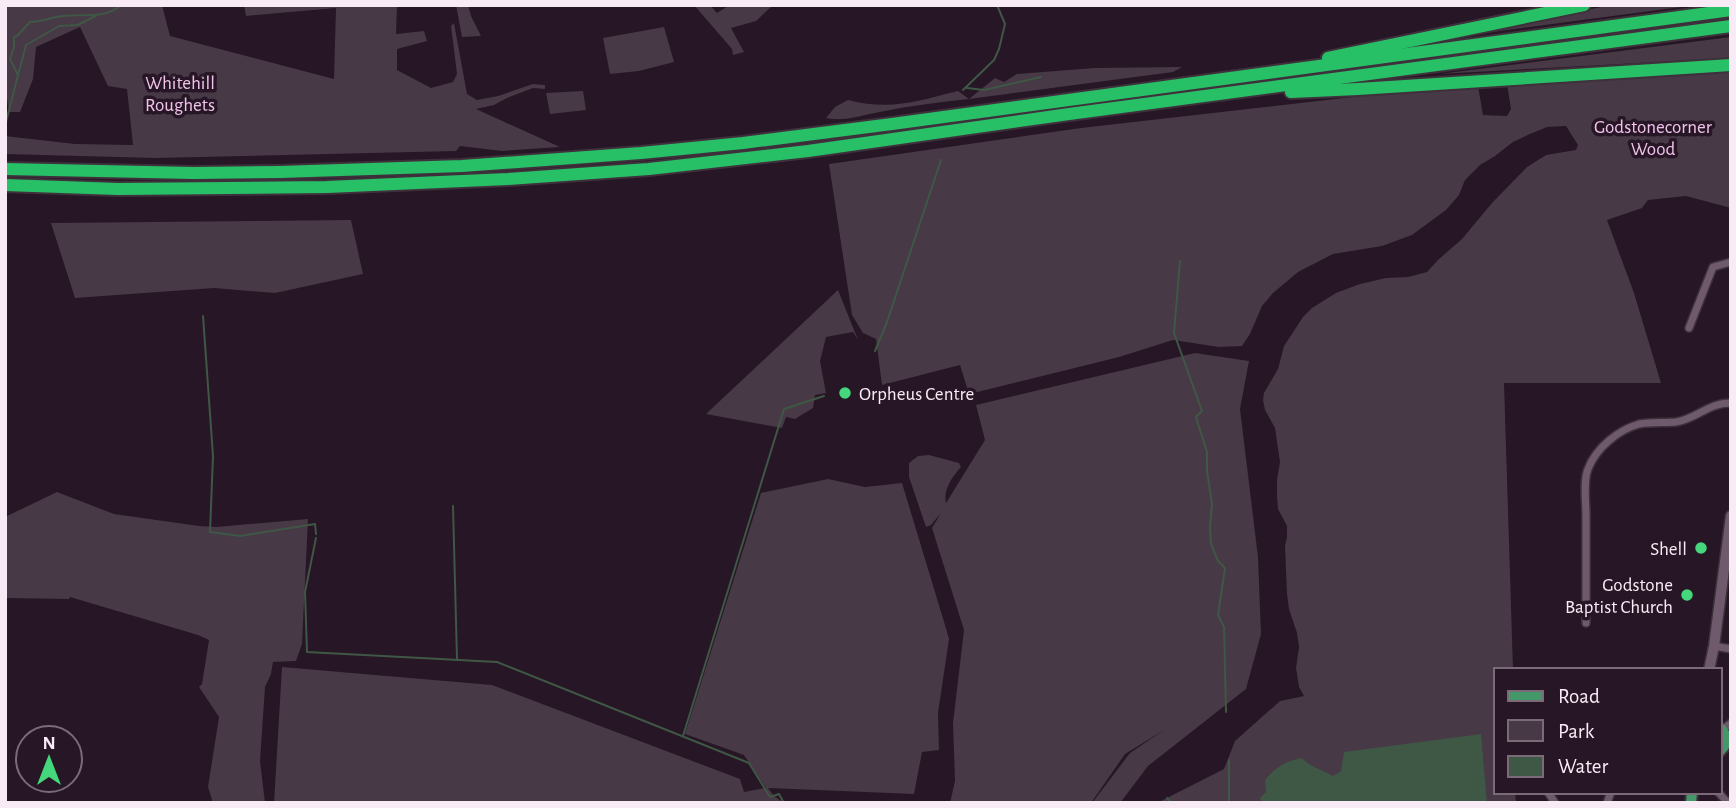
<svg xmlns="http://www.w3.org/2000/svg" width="1736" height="808" font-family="'Alegreya Sans',sans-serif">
	<rect width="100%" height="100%" fill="#271625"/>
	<g fill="#473946">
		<path d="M5 5H162L170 36 334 79 336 8 246 16 244 5H397L396 34 424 31 427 41 397 49V70L431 88 453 82 457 74 451 26 454 23 467 94 477 100 498 96 533 84 545 85V89L533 88 507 98 494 105 476 109 560 147 502 151 460 146 456 151 155 158 5 154V136L75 144 133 145 127 89 108 86 80 27 36 47 33 79 20 112H9L5 85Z"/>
		<path d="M456 5H468L471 16 481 36 462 37Z"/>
		<path d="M694 5H710L717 13 730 5H773L756 21 731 28 744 52 733 55 732 49Z"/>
		<path d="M1612 5H1696L1470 35V32Z"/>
		<path d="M664 27 674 62 639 71 610 74 603 38Z"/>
		<path d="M1731 37V58L1439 74Z"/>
		<path d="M1182 67 1173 72 969 99C939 102 909 106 880 112 862 115 845 122 826 118L835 107 848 100C891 111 917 101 958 91L969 99 995 78 1004 82 1017 74 1095 68Z"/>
		<path d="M1731 71V208L1686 196 1648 200 1642 208 1607 220 1634 293 1661 383H1504L1513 670H1496V792H1515L1516 803H1157L1224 769 1235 741 1280 701 1304 696 1299 687 1296 668 1299 647 1297 633 1289 609 1287 594 1285 546 1287 537V526L1278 509 1277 497V480L1280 462 1275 428 1265 410 1263 400 1264 393 1278 369 1284 346 1303 317 1312 308 1336 293 1360 284 1386 278 1408 277 1427 272 1438 260 1462 239 1492 203 1527 167 1546 155 1576 150 1578 145 1566 126 1547 127 1530 134 1513 142 1495 156 1480 165 1465 180 1459 195 1446 210 1412 235 1382 246 1333 254 1298 272 1273 293 1262 306 1250 334 1242 346 1219 347 1173 340 1119 357 969 394 960 365 882 385 876 339 863 333 852 315 829 164 1081 128 1405 91 1478 86 1483 115 1507 116 1511 109 1507 84Z"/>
		<path d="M583 91 586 110 550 114 546 93Z"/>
		<path d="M351 220 363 274 275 293 214 288 75 298 51 223Z"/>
		<path d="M838 290 858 340 853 332 826 337 820 361 826 393 815 395 813 408 795 419 786 417 782 428 706 414Z"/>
		<path d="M1195 353 1249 361 1240 409 1258 557 1261 634 1246 689 1148 766 1120 803H1092L1130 753 1164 730 1125 754 1091 803H950L955 781 953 723 964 630 932 528 941 513 931 525 926 527 909 477V463L918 456 929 455 959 463 961 467C952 477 943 490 946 503L985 440 976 405Z"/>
		<path d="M828 479 865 487 902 483 945 625 949 639 938 713 939 750 922 752 914 794 768 788 774 796 784 803H274L282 667 492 685 740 779 744 792 766 788 744 755 685 734 761 493Z"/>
		<path d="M57 492 114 514 199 526 216 527 308 519 302 644 296 661 273 662 271 674 265 687 260 761 265 803H213L208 787 219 717 199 687 202 684 209 640 198 635 70 597 69 599 5 598V517Z"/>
	</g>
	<path fill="#3f5745" d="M1481 734 1487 803H1262L1260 798 1266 792 1265 780C1276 767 1285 761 1302 758 1313 769 1320 768 1333 776L1341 771 1344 752Z"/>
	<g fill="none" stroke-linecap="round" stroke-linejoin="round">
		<g stroke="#3f5745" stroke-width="2">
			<path d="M18 75 26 45 59 26 78 25 97 15"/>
			<path d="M967 88 984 90 1041 77"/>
			<path d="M963 90 994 60 999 49 1005 24 997 5"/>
			<path d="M5 126 18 75 10 59 14 47V37L17 36 30 22C42 22 51 17 63 16 83 13 104 20 121 5"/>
			<path d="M1180 261 1174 333 1202 411 1196 417 1207 452V471L1212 504 1210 527 1211 544 1218 561 1225 568 1218 615 1224 627 1226 712"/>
			<path d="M203 316 213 456 210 532 240 536 315 524 316 534"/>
			<path d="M875 351 887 322 941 160"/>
			<path d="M453 506 457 659"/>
			<path d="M316 538 305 592 307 652 497 662 749 763 770 797 779 794 784 803"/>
			<path d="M683 736 784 409 824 396"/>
			<path d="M1229 760V803"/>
			<path d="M1167 798 1172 803"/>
		</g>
		<g stroke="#3e313c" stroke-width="10">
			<g id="minor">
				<path d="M1689 328 1713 267 1731 262"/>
				<path d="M1586 623C1586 588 1586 552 1586 516 1586 503 1583 481 1588 469 1596 448 1618 430 1639 424 1651 422 1664 423 1676 422 1696 419 1710 402 1731 403"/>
				<path d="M1714 646 1731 649"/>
				<path d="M1722 730 1731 723"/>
				<path d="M1548 792 1555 803"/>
				<path d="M1718 792 1728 803 1731 802"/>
				<path d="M1607 803 1611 792"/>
			</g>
		</g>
		<g stroke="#3e313c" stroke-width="13">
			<path id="secondary" d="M1709 670 1714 646 1731 516"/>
		</g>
		<g stroke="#3e313c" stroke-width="14">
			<g id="primary">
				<path d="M1720 728C1728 735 1728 744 1720 751"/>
				<path d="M1691 803 1692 792"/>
			</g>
		</g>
		<g stroke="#3e313c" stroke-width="16">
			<g id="motorway">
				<path d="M1328 58 1584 5"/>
				<path d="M1291 92 1358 89 1731 65"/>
				<path d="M5 169 193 173 280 172 462 166 641 153 743 143 892 124 1731 10"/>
				<path d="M5 185 118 189 327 187 508 179 649 169 808 151 1069 114 1731 26"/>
			</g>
		</g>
		<use href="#minor" stroke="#6e5a6c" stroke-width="7"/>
		<use href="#secondary" stroke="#6e5a6c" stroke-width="10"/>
		<use href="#primary" stroke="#449769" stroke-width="10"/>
		<use href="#motorway" stroke="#28c067" stroke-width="12"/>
	</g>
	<g fill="#44d77b" stroke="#271625" stroke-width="2.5">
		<circle cx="845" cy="393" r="7"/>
		<circle cx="1701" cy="548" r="7"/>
		<circle cx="1687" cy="595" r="7"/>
	</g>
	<g text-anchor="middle" stroke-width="7" stroke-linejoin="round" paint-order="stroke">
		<g font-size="19" fill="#f0c3eb" stroke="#271625">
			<text x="180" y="89">Whitehill<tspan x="180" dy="22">Roughets</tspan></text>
			<text x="1653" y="133">Godstonecorner<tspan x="1653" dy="22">Wood</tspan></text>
		</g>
		<g font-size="19" fill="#f8ebf6" stroke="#271625" text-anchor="end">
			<text x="859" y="400" text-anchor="start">Orpheus Centre</text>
			<text x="1687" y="555">Shell</text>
			<text x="1673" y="591">Godstone<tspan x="1673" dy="22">Baptist Church</tspan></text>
		</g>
	</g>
	<rect width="1736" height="808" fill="none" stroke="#f8ebf6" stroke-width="14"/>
	<rect x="1494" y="668" width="228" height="126" fill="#271625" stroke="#7b6b79" stroke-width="2"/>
	<rect x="1508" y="691" width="35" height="10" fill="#449769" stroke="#7b6b79" stroke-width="2"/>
	<text x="1558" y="703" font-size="21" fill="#f8ebf6">Road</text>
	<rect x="1508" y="720" width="35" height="21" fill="#473946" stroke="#7b6b79" stroke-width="2"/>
	<text x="1558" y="738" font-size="21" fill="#f8ebf6">Park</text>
	<rect x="1508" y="756" width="35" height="21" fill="#3f5745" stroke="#7b6b79" stroke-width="2"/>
	<text x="1558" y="773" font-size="21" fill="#f8ebf6">Water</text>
	<g transform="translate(49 759)"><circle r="33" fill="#271625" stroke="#7b6b79" stroke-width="2"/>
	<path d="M0-5L12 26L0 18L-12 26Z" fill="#44d77b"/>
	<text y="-10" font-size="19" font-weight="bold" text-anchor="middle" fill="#f8ebf6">N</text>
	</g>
</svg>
